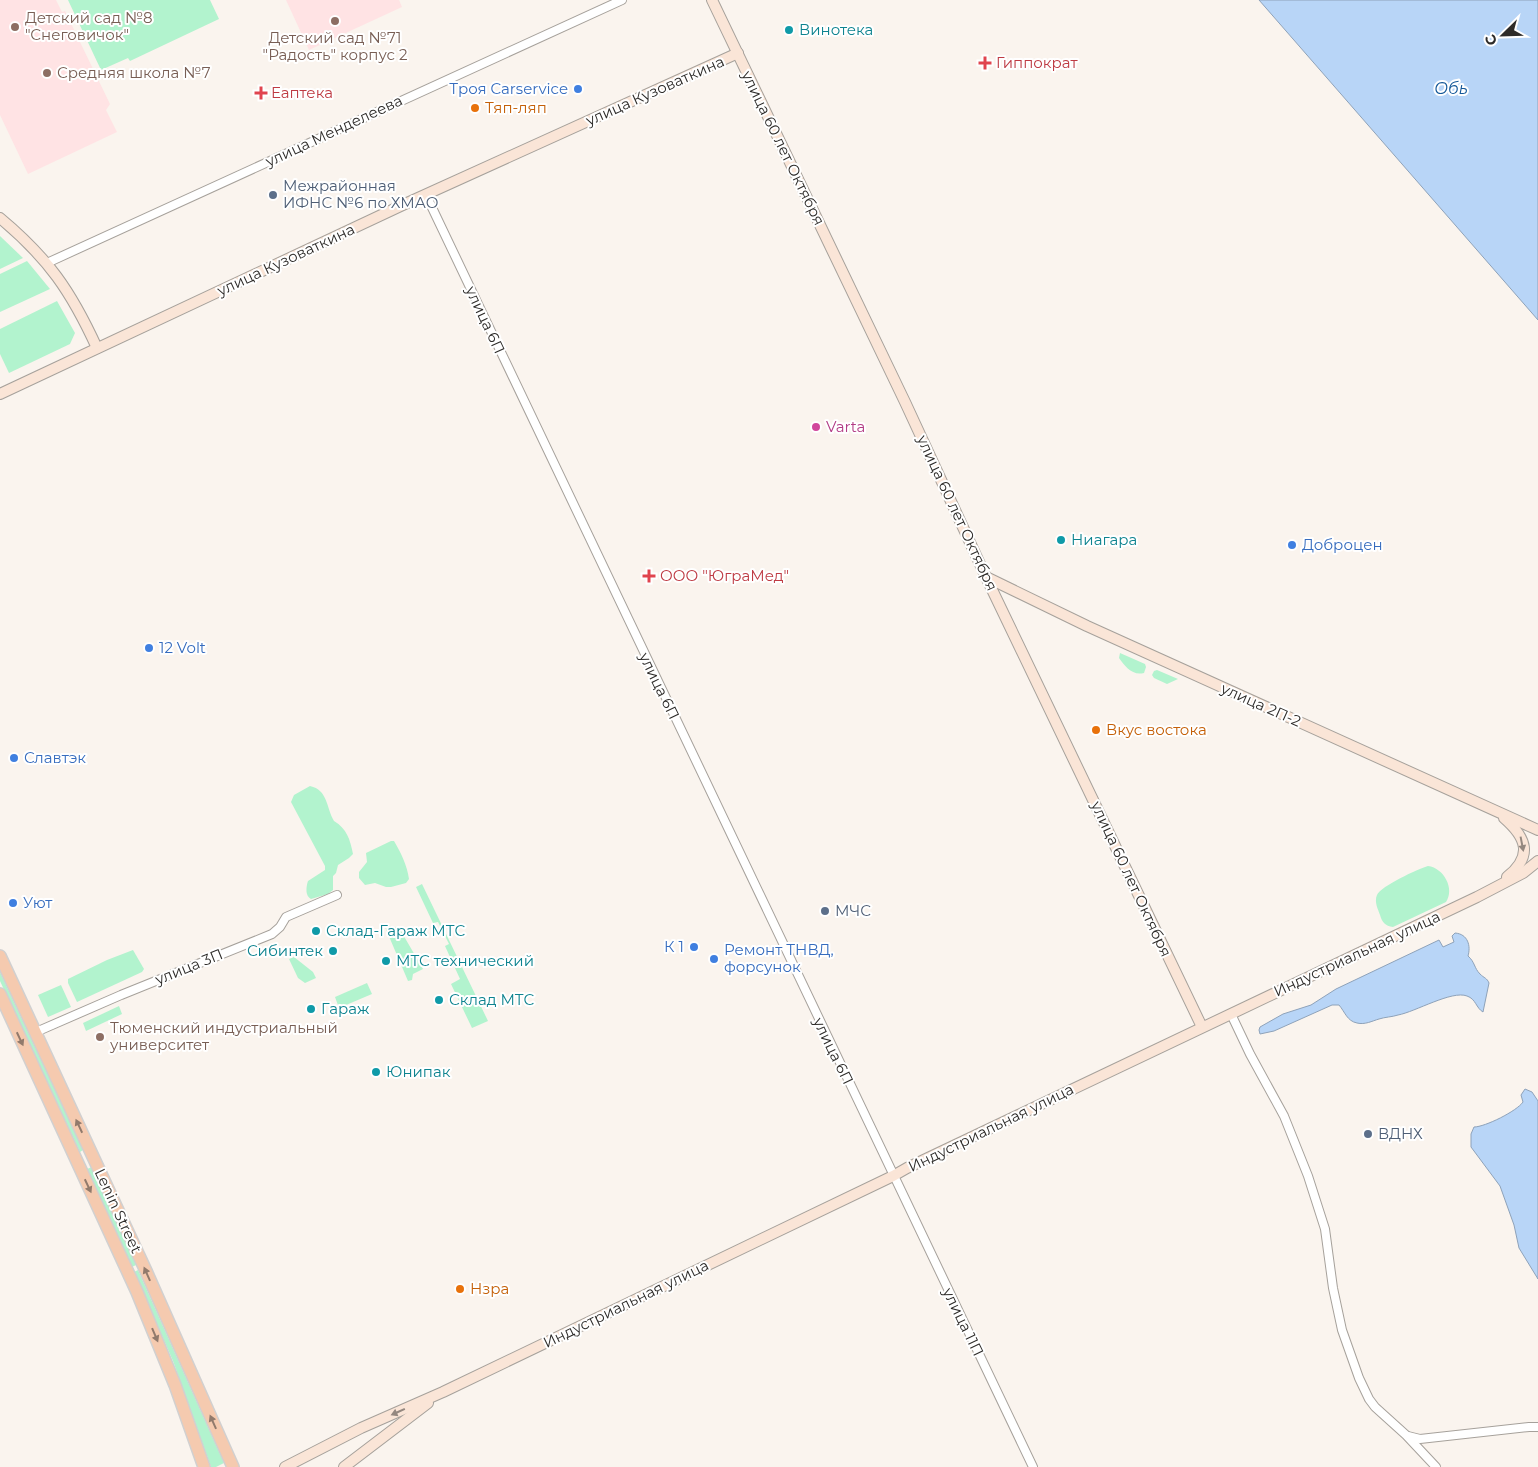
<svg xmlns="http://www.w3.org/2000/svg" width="1538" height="1467" font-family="Montserrat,sans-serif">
	<rect width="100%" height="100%" fill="#faf4ee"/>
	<g fill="#ffe3e4">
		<path d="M0 0H56L62 12 65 11 110 104 106 110 117 132 28 174 0 115Z"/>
		<path d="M286 0H399L402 7 309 50Z"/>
	</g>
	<g fill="#b2f3ce">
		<path d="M68 0H210L219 19 130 61 128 58 101 70Z"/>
		<path d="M0 236 23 258 0 269Z"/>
		<path d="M27 261 50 289 0 312V274Z"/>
		<path d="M57 301 75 333 70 344 9 373 0 354V329Z"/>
		<path d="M1120 653 1145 664 1146 667 1144 673C1132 676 1125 666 1119 658Z"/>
		<path d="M1157 670 1178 679 1167 684 1154 678 1152 675 1154 671Z"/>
		<path d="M310 786C328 790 326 807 334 821 347 829 350 839 353 854L349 858 338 865 336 873 333 876V890L328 894 311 899C305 896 306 887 308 881L325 870V866L291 802 294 795Z"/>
		<path d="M391 841H394C401 853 407 865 409 879L406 883 391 887H386L375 883 365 885 359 878V872L367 862 366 853Z"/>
		<path d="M1428 866C1444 868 1455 889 1446 902L1393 927C1385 926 1382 922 1380 915 1378 909 1374 902 1377 895 1381 886 1418 869 1428 866Z"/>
		<path d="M422 884 488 1021 472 1028 451 984 460 979 445 946 449 944 438 922 433 923 416 887Z"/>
		<path d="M389 925 393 928 398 926 423 969 413 974 412 980 408 981 385 927Z"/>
		<path d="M133 950 144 969 142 972 77 1002 68 983V979L107 960Z"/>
		<path d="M294 957 313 972 316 978 305 983 298 978 289 959Z"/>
		<path d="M0 972 83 1150 80 1152 0 981Z"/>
		<path d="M367 983 372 994 339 1008 335 997Z"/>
		<path d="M61 985 71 1007 48 1017 38 995Z"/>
		<path d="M119 1006 122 1014 86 1031 83 1023Z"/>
		<path d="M92 1167 136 1265 132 1267 87 1169Z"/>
		<path d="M138 1270 224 1463 216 1467H211L173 1361 134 1272Z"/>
	</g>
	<g fill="#b8d5f7" stroke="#8ea2b9">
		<path d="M1259 0H1538V320Z"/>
		<path d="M1455 933C1468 934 1471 946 1468 956 1475 962 1474 968 1480 974 1484 978 1487 978 1489 983L1483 1012C1476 1008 1476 999 1467 996 1452 990 1415 1012 1398 1015 1392 1017 1385 1017 1379 1019 1372 1021 1365 1025 1357 1023 1347 1021 1345 1012 1339 1005H1332L1274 1031 1260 1034 1259 1030 1260 1027 1283 1014 1311 1005 1336 989 1439 940 1443 947 1454 942 1452 936Z"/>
		<path d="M1525 1089 1532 1092 1538 1101V1279L1519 1248 1514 1225 1500 1186 1471 1147V1134L1474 1127C1485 1127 1517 1111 1523 1102L1521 1095Z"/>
	</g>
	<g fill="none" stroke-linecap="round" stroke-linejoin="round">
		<g stroke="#a6a19b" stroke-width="10">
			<g id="minor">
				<path d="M426 195 1033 1467"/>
				<path d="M47 263 622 0"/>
				<path d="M1231 1014 1250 1054 1284 1116 1308 1176 1325 1229 1333 1288 1342 1330 1359 1378 1369 1399 1375 1407 1406 1435 1436 1467"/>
				<path d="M36 1032 121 995 272 934 280 927 286 917 337 895"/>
				<path d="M1408 1436 1420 1439 1529 1427H1538"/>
			</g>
		</g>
		<g stroke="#a6a19b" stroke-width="12">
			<g id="secondary">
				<path d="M712 0 905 402 986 577 1202 1027"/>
				<path d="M0 218C48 258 71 291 97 348"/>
				<path d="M0 394 407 203 738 53"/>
				<path d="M986 577 1087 626 1538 830"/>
				<path d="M1504 818C1527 838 1533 856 1507 877"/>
				<path d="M285 1467 361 1428 443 1392 893 1176 907 1168 1477 897 1523 873 1538 861"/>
				<path d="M344 1467 428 1403"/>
			</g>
		</g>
		<g stroke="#d1d0d0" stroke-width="14">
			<g id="primary">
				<path d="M0 956 146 1271 233 1467"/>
				<path d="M0 994 137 1292 175 1385 204 1467"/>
			</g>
		</g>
		<use href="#minor" stroke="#fff" stroke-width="8"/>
		<use href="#secondary" stroke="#fae5d7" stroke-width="10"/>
		<use href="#primary" stroke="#f5caaf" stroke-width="11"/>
	</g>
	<defs><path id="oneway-solid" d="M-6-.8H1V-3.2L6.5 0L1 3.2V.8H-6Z" transform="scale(1.25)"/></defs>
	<g fill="#948880">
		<use href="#oneway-solid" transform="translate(1522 844) rotate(79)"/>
		<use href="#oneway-solid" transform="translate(398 1412) rotate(156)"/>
	</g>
	<g fill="#917a6c">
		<use href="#oneway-solid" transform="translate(20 1039) rotate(65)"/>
		<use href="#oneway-solid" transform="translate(79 1126) rotate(-115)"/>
		<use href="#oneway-solid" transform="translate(88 1186) rotate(65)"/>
		<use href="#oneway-solid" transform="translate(147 1274) rotate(-114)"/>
		<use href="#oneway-solid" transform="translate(155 1335) rotate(67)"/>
		<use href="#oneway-solid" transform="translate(213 1422) rotate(-114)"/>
	</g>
	<g fill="#8d6e63" stroke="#fff" stroke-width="2">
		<circle cx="335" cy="21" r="5"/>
		<circle cx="15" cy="27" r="5"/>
		<circle cx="47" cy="73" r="5"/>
		<circle cx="100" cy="1037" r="5"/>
	</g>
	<g fill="#0f9aa8" stroke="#fff" stroke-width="2">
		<circle cx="789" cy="30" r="5"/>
		<circle cx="1061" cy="540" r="5"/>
		<circle cx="316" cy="931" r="5"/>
		<circle cx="333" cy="951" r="5"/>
		<circle cx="386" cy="961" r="5"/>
		<circle cx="439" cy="1000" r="5"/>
		<circle cx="311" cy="1009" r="5"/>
		<circle cx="376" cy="1072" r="5"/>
	</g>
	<g fill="#e0444e" stroke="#fff" stroke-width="2">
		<path d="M982.5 55.5h5v5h5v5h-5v5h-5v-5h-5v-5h5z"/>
		<path d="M258.5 85.5h5v5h5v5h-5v5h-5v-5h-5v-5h5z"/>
		<path d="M646.5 568.5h5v5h5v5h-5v5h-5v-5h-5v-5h5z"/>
	</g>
	<g fill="#3f7fe0" stroke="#fff" stroke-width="2">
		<circle cx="578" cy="89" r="5"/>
		<circle cx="1292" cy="545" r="5"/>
		<circle cx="149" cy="648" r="5"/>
		<circle cx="14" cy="758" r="5"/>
		<circle cx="13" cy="903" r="5"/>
		<circle cx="694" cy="947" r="5"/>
		<circle cx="714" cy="959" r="5"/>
	</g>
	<g fill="#e8710a" stroke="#fff" stroke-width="2">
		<circle cx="475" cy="108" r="5"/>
		<circle cx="1096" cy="730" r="5"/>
		<circle cx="460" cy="1289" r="5"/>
	</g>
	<g fill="#5c6f8a" stroke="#fff" stroke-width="2">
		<circle cx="273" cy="195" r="5"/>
		<circle cx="825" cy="911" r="5"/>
		<circle cx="1368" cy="1134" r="5"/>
	</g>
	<circle fill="#d1479c" stroke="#fff" stroke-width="2" cx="816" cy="427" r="5"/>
	<g text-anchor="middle" stroke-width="4" stroke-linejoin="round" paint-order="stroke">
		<g font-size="15" fill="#785e54" stroke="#fff" text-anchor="start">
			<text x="25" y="23">Детский сад №8<tspan x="25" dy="17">"Снеговичок"</tspan></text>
			<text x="335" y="43" text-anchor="middle">Детский сад №71<tspan x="335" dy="17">"Радость" корпус 2</tspan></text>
			<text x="57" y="78">Средняя школа №7</text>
			<text x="110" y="1033">Тюменский индустриальный<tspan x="110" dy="17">университет</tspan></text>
		</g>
		<g font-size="15" fill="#0d838f" stroke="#fff" text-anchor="start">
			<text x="799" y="35">Винотека</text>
			<text x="1071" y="545">Ниагара</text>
			<text x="326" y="936">Склад-Гараж МТС</text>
			<text x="323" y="956" text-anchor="end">Сибинтек</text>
			<text x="396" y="966">МТС технический</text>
			<text x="449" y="1005">Склад МТС</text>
			<text x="321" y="1014">Гараж</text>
			<text x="386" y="1077">Юнипак</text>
		</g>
		<g font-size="15" fill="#be3a42" stroke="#fff" text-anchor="start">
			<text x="996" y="68">Гиппократ</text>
			<text x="271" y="98">Еаптека</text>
			<text x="660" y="581">ООО "ЮграМед"</text>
		</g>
		<g font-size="15" fill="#366cbe" stroke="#fff" text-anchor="start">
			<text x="568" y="94" text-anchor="end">Троя Carservice</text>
			<text x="1302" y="550">Доброцен</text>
			<text x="159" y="653">12 Volt</text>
			<text x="24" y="763">Славтэк</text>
			<text x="23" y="908">Уют</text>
			<text x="684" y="952" text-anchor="end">К 1</text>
			<text x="724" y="955">Ремонт ТНВД,<tspan x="724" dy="17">форсунок</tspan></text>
		</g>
		<g font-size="15" fill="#2d2b29" stroke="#fff">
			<text transform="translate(655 91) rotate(-24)" y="5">улица Кузоваткина</text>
			<text transform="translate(334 131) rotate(-25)" y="5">улица Менделеева</text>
			<text transform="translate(783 148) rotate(64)" y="5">улица 60 лет Октября</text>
			<text transform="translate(286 260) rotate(-25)" y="5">улица Кузоваткина</text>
			<text transform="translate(485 320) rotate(65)" y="5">улица 6П</text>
			<text transform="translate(957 513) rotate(65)" y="5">улица 60 лет Октября</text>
			<text transform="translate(659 686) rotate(64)" y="5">улица 6П</text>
			<text transform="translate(1261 705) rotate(24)" y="5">улица 2П-2</text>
			<text transform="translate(1131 879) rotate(65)" y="5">улица 60 лет Октября</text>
			<text transform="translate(1357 954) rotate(-25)" y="5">Индустриальная улица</text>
			<text transform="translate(189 967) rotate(-22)" y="5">улица 3П</text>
			<text transform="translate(833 1051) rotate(64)" y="5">улица 6П</text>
			<text transform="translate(991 1128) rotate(-26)" y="5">Индустриальная улица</text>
			<text transform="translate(118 1211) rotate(65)" y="5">Lenin Street</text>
			<text transform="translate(626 1304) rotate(-26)" y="5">Индустриальная улица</text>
			<text transform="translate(963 1322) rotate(64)" y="5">улица 11П</text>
		</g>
		<g font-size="15" fill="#c56008" stroke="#fff" text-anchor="start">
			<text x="485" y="113">Тяп-ляп</text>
			<text x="1106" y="735">Вкус востока</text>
			<text x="470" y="1294">Нзра</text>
		</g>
		<g font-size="15" fill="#4e5e75" stroke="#fff" text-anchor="start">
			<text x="283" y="191">Межрайонная<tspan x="283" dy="17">ИФНС №6 по ХМАО</tspan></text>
			<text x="835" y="916">МЧС</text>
			<text x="1378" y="1139">ВДНХ</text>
		</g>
		<g font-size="15" fill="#b23c85" stroke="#fff" text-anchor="start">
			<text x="826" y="432">Varta</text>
		</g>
		<g font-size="16" font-style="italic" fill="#135798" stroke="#fff">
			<text x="1451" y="94">Обь</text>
		</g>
	</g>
	<g transform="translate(1503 35) rotate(247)" stroke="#ffffff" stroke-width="4" paint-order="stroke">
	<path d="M0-4L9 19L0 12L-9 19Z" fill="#2d2b29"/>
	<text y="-8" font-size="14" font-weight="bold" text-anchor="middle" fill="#2d2b29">С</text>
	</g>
</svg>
